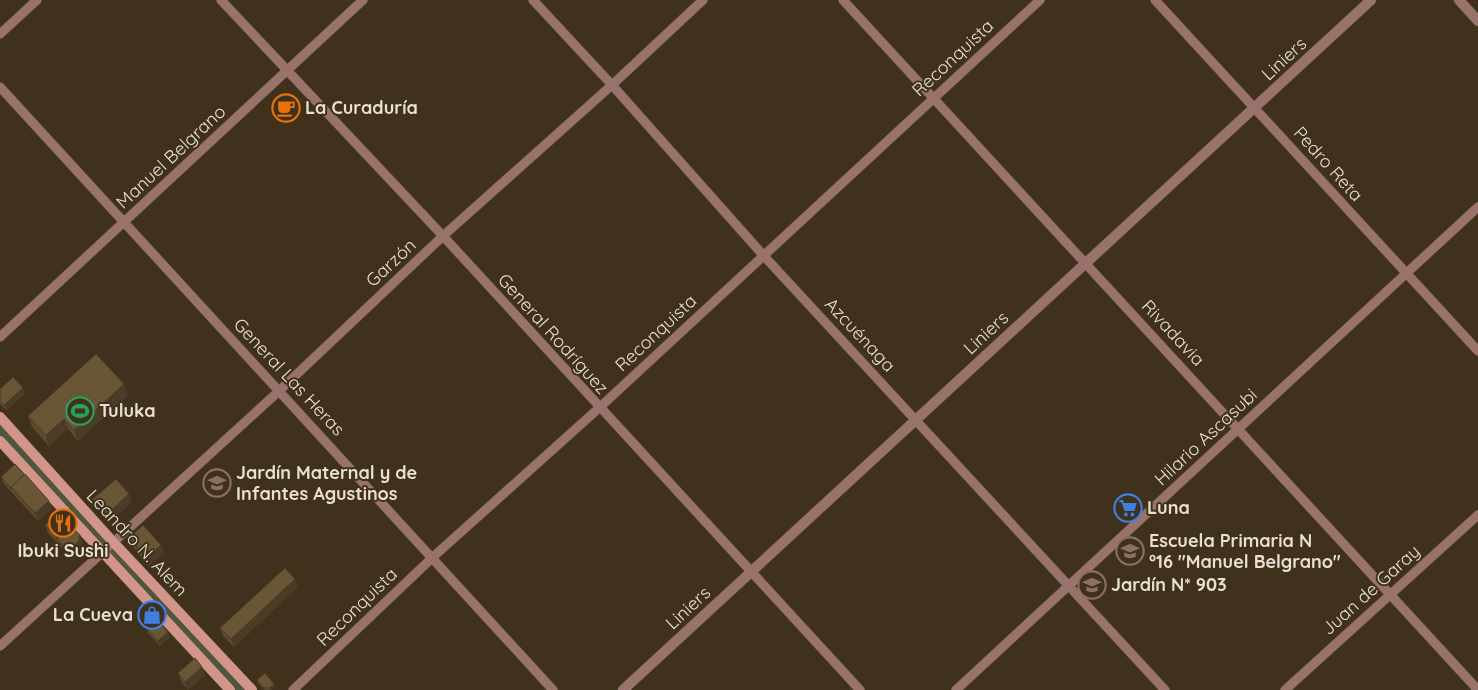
<svg xmlns="http://www.w3.org/2000/svg" width="1478" height="690" font-family="Quicksand,sans-serif">
	<rect width="100%" height="100%" fill="#3f311c"/>
	<path fill="#4c573e" d="M0 417 252 690H230L0 441Z"/>
	<g fill="none" stroke-linecap="round" stroke-linejoin="round">
		<g stroke="#5a4d39" stroke-width="10">
			<g id="minor">
				<path d="M221 0 443 236 860 690"/>
				<path d="M533 0 612 85 763 255 1165 690"/>
				<path d="M843 0 1478 690"/>
				<path d="M1155 0 1478 351"/>
				<path d="M0 34 37 0"/>
				<path d="M0 87 553 690"/>
				<path d="M0 337 363 0"/>
				<path d="M0 646 279 391 443 236 612 85 703 0"/>
				<path d="M293 690 433 557 599 408 1040 0"/>
				<path d="M956 690 1478 207"/>
				<path d="M1285 690 1478 515"/>
			</g>
		</g>
		<g stroke="#5a4d39" stroke-width="11">
			<g id="tertiary">
				<path d="M1459 0 1478 21"/>
				<path d="M623 690 1371 0"/>
			</g>
		</g>
		<g stroke="#5a4d39" stroke-width="11">
			<g id="secondary">
				<path d="M0 417 114 543 252 690"/>
				<path d="M0 441 230 690"/>
			</g>
		</g>
		<use href="#minor" stroke="#99736b" stroke-width="9"/>
		<use href="#tertiary" stroke="#99736b" stroke-width="10"/>
		<use href="#secondary" stroke="#d39589" stroke-width="10"/>
	</g>
	<g fill="#5b4a2e">
		<path d="M0 389 25 394 6 410 0 404Z"/>
		<path d="M128 395 78 441 68 429 49 446 32 427 28 416Z"/>
		<path d="M1 477 52 509 38 521 3 483Z"/>
		<path d="M93 499 132 502 110 522 96 507Z"/>
		<path d="M45 525 71 526 82 540 81 547 70 556 48 533Z"/>
		<path d="M129 538 161 545 164 553 149 566 132 546Z"/>
		<path d="M298 587 234 647 223 636 220 628Z"/>
		<path d="M146 628 170 637 160 646 148 633Z"/>
		<path d="M178 673 205 675 188 690 181 681Z"/>
		<path d="M257 680 274 684 275 686 271 690H265L258 683Z"/>
	</g>
	<g fill="#4a3c26">
		<path d="M124 384 128 395 78 441 74 430Z"/>
		<path d="M23 388 25 394 6 410 4 405Z"/>
		<path d="M64 419 68 429 49 446 46 435Z"/>
		<path d="M129 494 132 502 110 522 107 514Z"/>
		<path d="M49 501 52 509 38 521 35 513Z"/>
		<path d="M70 523 73 531 57 539 56 536Z"/>
		<path d="M80 535 82 540 81 547 70 556 68 551Z"/>
		<path d="M161 545 164 553 149 566 147 558Z"/>
		<path d="M295 579 298 587 234 647 231 639Z"/>
		<path d="M168 632 170 637 160 646 158 641Z"/>
		<path d="M202 667 205 675 188 690 185 682Z"/>
		<path d="M274 684 275 686 271 690H270L269 688Z"/>
	</g>
	<g fill="#6a5636" stroke="#4a3c26">
		<path d="M96 354 124 384 74 430 64 419 46 435 28 416Z"/>
		<path d="M13 377 23 388 4 405 0 401V389Z"/>
		<path d="M15 464 25 475 11 487 12 489 1 477Z"/>
		<path d="M25 474 49 501 35 513 11 487Z"/>
		<path d="M116 479 129 494 107 514 93 499Z"/>
		<path d="M60 512 70 523 56 536 45 525Z"/>
		<path d="M143 525 161 545 147 558 129 538Z"/>
		<path d="M71 526 80 535 79 541 68 551 57 539Z"/>
		<path d="M285 568 295 579 231 639 220 628Z"/>
		<path d="M157 619 168 632 158 641 146 628Z"/>
		<path d="M195 658 202 667 185 682 178 673Z"/>
		<path d="M265 673 274 684 269 688H264L257 680Z"/>
	</g>
	<defs>
		<g id="cafe-ring" transform="scale(1.4375)"><circle r="9.5" fill="#3f311c" stroke="#e8710a" stroke-width="1.5"/><path d="M-5.5-4.5H6V0H3Q3 3.5 0 3.5H-2.5Q-5.5 3.5-5.5 0ZM3-3.2v2h1.7v-2ZM-6 4.5H4V6H-6Z" fill="#e8710a"/></g>
		<g id="stadium-ring" transform="scale(1.4375)"><circle r="9.5" fill="#3f311c" stroke="#2e9e5b" stroke-width="1.5"/><path d="M0-5a6.5 5 0 1 0 0 10a6.5 5 0 1 0 0-10ZM-3.5-1.8h7v3.6h-7Z" fill="#2e9e5b"/></g>
		<g id="school-ring" transform="scale(1.4375)"><circle r="9.5" fill="#3f311c" stroke="#8d6e63" stroke-width="1.5"/><path d="M0-5L7-2L0 1L-7-2ZM-4 1L0 2.5L4 1V4Q0 6-4 4Z" fill="#8d6e63"/></g>
		<g id="supermarket-ring" transform="scale(1.4375)"><circle r="9.5" fill="#3f311c" stroke="#3f7fe0" stroke-width="1.5"/><path d="M-6-5.5h2.5l.6 2H6L4.5 2H-2.5L-4.4-4H-6ZM-1.5 3.2a1.3 1.3 0 1 0 .1 0ZM3 3.2a1.3 1.3 0 1 0 .1 0Z" fill="#3f7fe0"/></g>
		<g id="restaurant-ring" transform="scale(1.4375)"><circle r="9.5" fill="#3f311c" stroke="#e8710a" stroke-width="1.5"/><path d="M-5-6h1v4h1v-4h1v4h1v-4h1v5L-1.5 .5V6h-2V.5L-5-1ZM5-6V6H3V1.5H1.5Q1.5-4 5-6Z" fill="#e8710a"/></g>
		<g id="shop-ring" transform="scale(1.4375)"><circle r="9.5" fill="#3f311c" stroke="#3f7fe0" stroke-width="1.5"/><path d="M-5-2.5h2.3a2.7 3.5 0 0 1 5.4 0H5L5.5 6h-11ZM-1.5-2.5h3a1.5 2.3 0 0 0-3 0Z" fill="#3f7fe0"/></g>
	</defs>
	<g fill-rule="evenodd">
		<use href="#cafe-ring" x="286" y="108"/>
		<use href="#stadium-ring" x="80" y="411"/>
		<use href="#school-ring" x="217" y="483"/>
		<use href="#supermarket-ring" x="1128" y="508"/>
		<use href="#restaurant-ring" x="63" y="523"/>
		<use href="#school-ring" x="1130" y="551"/>
		<use href="#school-ring" x="1092" y="585"/>
		<use href="#shop-ring" x="152" y="615"/>
	</g>
	<g text-anchor="middle" stroke-width="4" stroke-linejoin="round" paint-order="stroke">
		<g font-size="18" fill="#e9e0d3" stroke="#3f311c">
			<text transform="translate(953 58) rotate(-43)" y="6">Reconquista</text>
			<text transform="translate(1284 59) rotate(-43)" y="6">Liniers</text>
			<text transform="translate(171 157) rotate(-43)" y="6">Manuel Belgrano</text>
			<text transform="translate(1328 164) rotate(48)" y="6">Pedro Reta</text>
			<text transform="translate(391 263) rotate(-43)" y="6">Garzón</text>
			<text transform="translate(656 333) rotate(-43)" y="6">Reconquista</text>
			<text transform="translate(986 333) rotate(-43)" y="6">Liniers</text>
			<text transform="translate(1173 333) rotate(47)" y="6">Rivadavia</text>
			<text transform="translate(553 334) rotate(48)" y="6">General Rodríguez</text>
			<text transform="translate(860 335) rotate(47)" y="6">Azcuénaga</text>
			<text transform="translate(289 377) rotate(47)" y="6">General Las Heras</text>
			<text transform="translate(1206 437) rotate(-43)" y="6">Hilario Ascasubi</text>
			<text transform="translate(137 543) rotate(47)" y="6">Leandro N. Alem</text>
			<text transform="translate(1371 590) rotate(-42)" y="6">Juan de Garay</text>
			<text transform="translate(357 607) rotate(-44)" y="6">Reconquista</text>
			<text transform="translate(688 608) rotate(-43)" y="6">Liniers</text>
		</g>
		<g font-size="18" font-weight="bold" fill="#e9e0d3" stroke="#3f311c" text-anchor="start">
			<text x="305" y="114">La Curaduría</text>
			<text x="99" y="417">Tuluka</text>
			<text x="236" y="479">Jardín Maternal y de<tspan x="236" dy="21">Infantes Agustinos</tspan></text>
			<text x="1147" y="514">Luna</text>
			<text x="1149" y="547">Escuela Primaria N<tspan x="1149" dy="21">°16 "Manuel Belgrano"</tspan></text>
			<text x="63" y="557" text-anchor="middle">Ibuki Sushi</text>
			<text x="1111" y="591">Jardín N* 903</text>
			<text x="133" y="621" text-anchor="end">La Cueva</text>
		</g>
	</g>
</svg>
